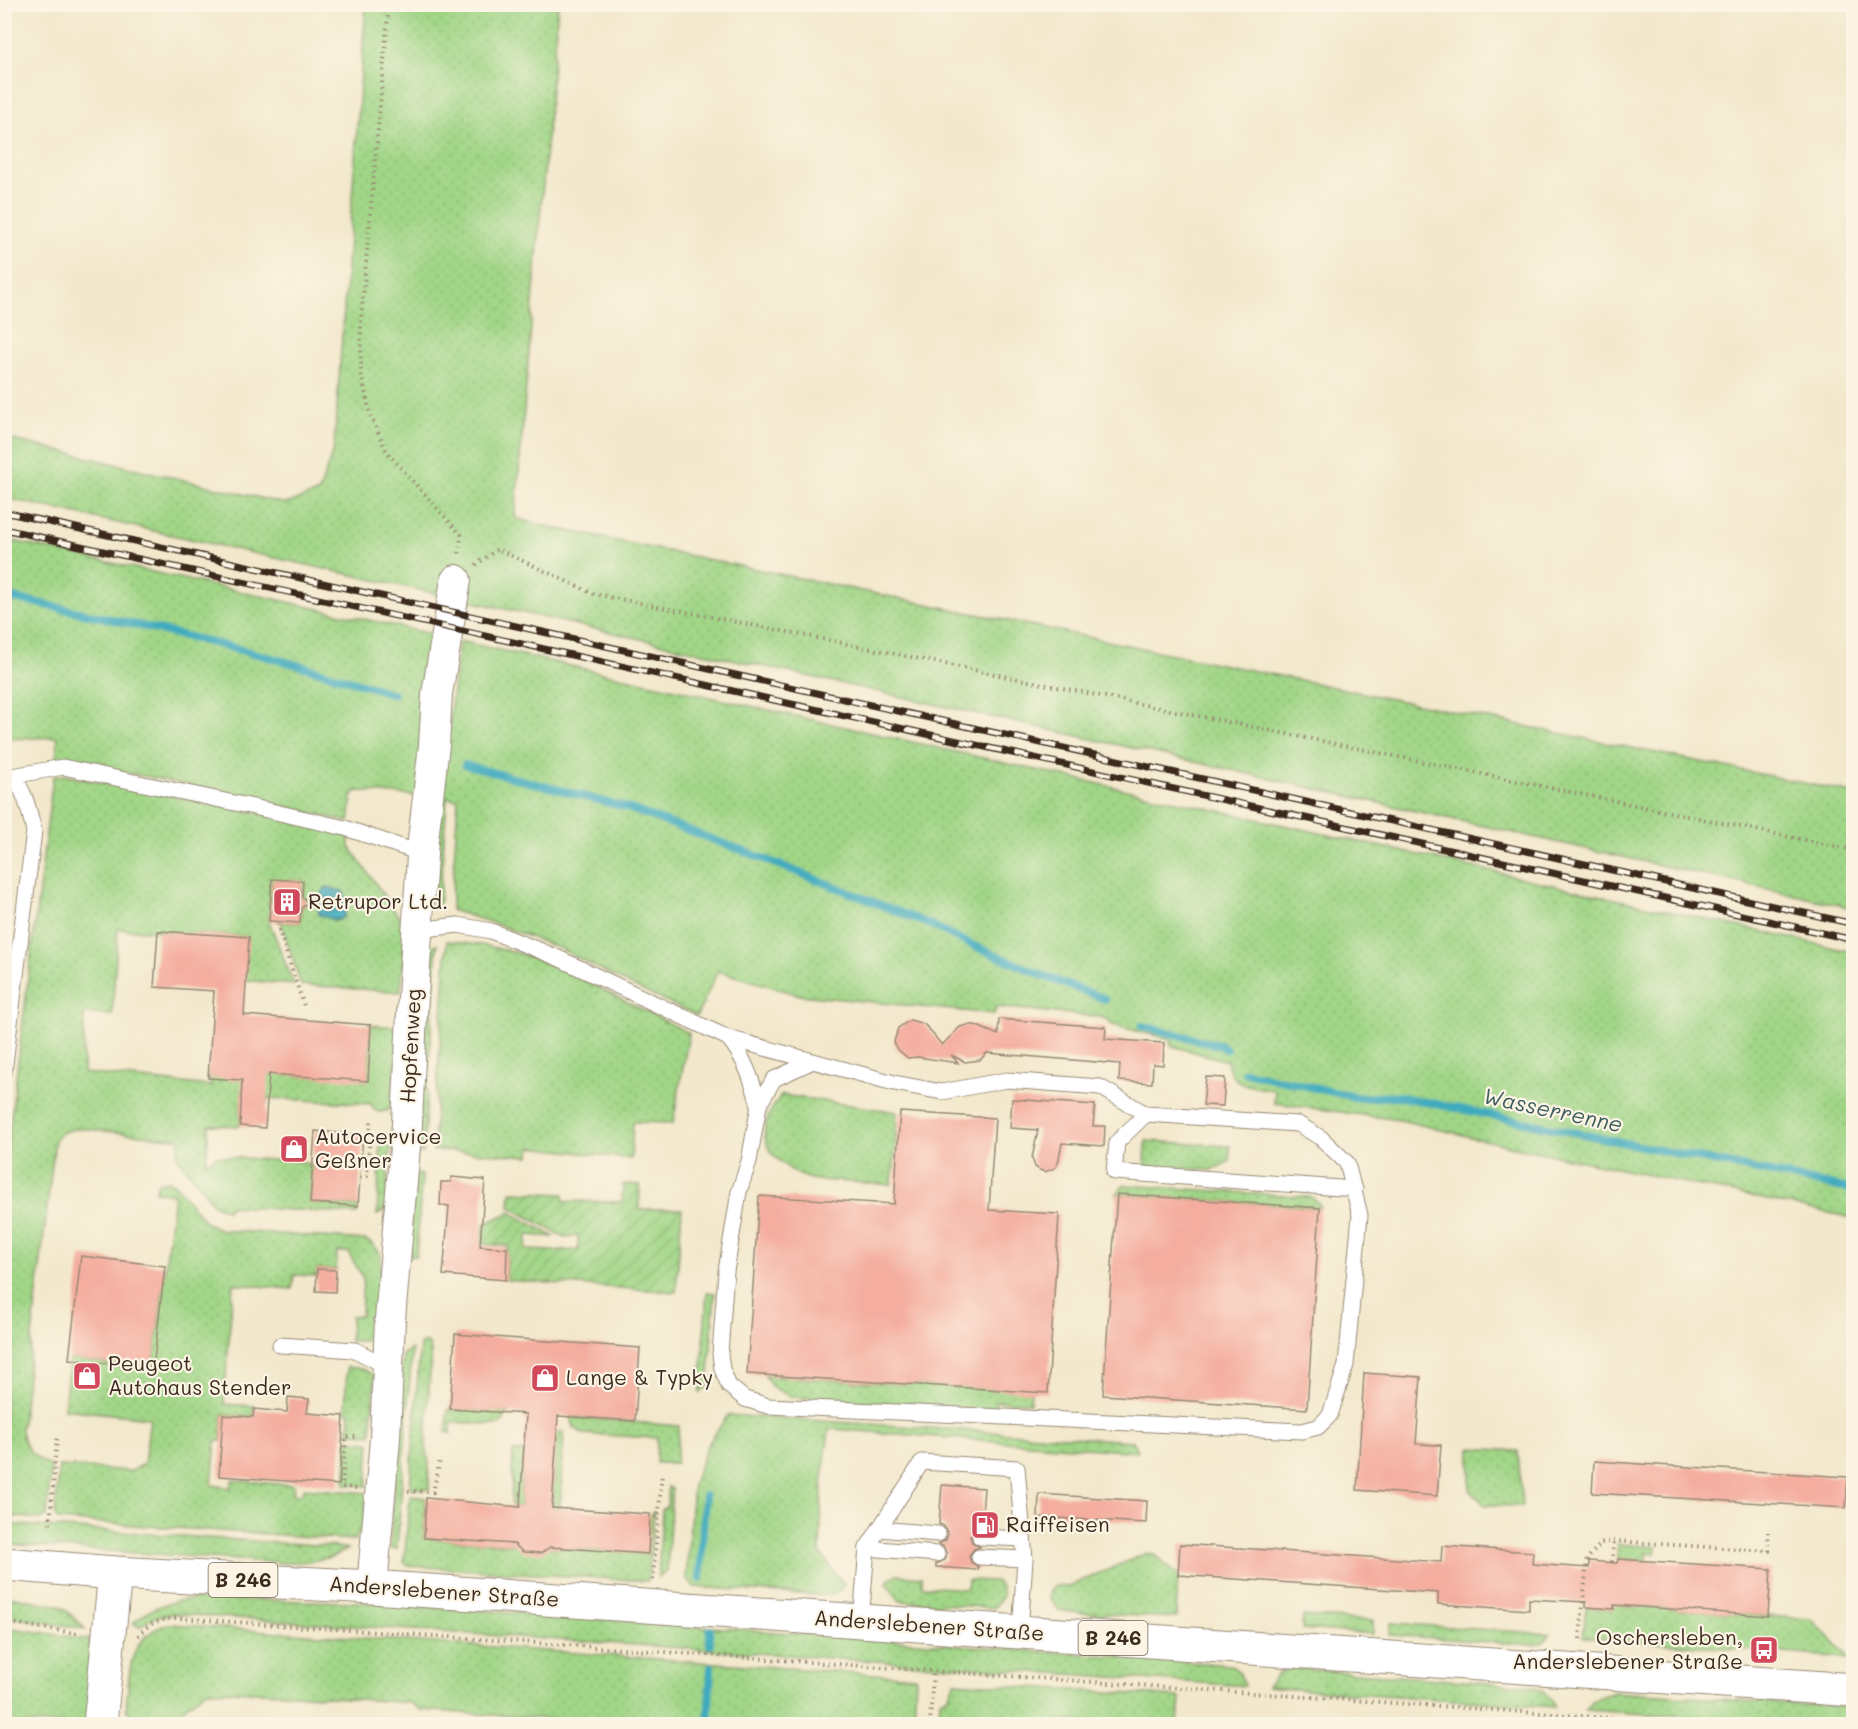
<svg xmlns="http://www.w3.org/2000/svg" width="1858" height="1729" font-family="Mali,sans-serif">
	<defs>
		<pattern id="grass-dots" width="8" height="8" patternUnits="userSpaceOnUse" patternTransform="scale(1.5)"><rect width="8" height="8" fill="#a1d687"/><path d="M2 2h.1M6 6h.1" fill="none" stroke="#8cb874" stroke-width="1.8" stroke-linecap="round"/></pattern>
		<pattern id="garden-furrows" width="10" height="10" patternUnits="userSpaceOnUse" patternTransform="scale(1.5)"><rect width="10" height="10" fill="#a1d687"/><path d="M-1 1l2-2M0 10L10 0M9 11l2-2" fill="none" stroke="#8cb874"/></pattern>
		<pattern id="water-rules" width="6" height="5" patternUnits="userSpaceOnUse" patternTransform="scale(1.5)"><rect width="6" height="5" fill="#3faabe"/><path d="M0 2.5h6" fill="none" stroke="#368b9a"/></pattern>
	</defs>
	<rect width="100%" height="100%" fill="#fcf5e5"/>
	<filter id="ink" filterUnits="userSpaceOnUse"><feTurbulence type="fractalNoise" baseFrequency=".0167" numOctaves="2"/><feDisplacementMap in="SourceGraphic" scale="12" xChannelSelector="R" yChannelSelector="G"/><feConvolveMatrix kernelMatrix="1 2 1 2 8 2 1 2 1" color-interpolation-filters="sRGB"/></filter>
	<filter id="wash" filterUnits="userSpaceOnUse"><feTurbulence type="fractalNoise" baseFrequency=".008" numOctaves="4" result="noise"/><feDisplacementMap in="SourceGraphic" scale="24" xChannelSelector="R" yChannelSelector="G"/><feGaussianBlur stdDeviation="1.35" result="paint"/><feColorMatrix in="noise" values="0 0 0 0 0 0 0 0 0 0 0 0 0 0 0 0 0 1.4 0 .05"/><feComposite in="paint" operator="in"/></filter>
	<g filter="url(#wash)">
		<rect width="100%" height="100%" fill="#f3e8cc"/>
		<g fill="url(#grass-dots)" stroke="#6e8052" stroke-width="1.5">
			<path d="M366 5H558L515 518 549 527 1853 793V908L5 498V438L286 504 319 492 334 447Z"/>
			<path d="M4 539 432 634 418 796 359 791 355 792 352 797 349 822 250 798 56 758 58 737 5 739Z"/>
			<path d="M459 641 1853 952V1218L1496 1143 1400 1120 1274 1103 1275 1090C1253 1086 1231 1088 1227 1061L1172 1046 1169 1039 1117 1026 1110 1024 1109 1020 1100 1017 996 1007 994 1014 800 995 718 971 697 1016 634 987 561 949 493 923 451 910 458 800 447 797 439 906 433 905 442 778Z"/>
			<path d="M63 775 245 810 348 834 350 847 406 927 401 992 301 985 281 922 300 923 301 908 304 906V899L302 897V881L272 880 269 921 294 985 245 980 248 937 118 929 112 1015 84 1014 83 1073 212 1086 208 1078 209 1070 368 1080 371 1025 399 1027 392 1105 387 1111 378 1112 373 1109 372 1104 267 1098V1104L241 1102 240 1126 209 1125 206 1163 216 1156 302 1162 313 1166 310 1203 358 1206 357 1214 230 1206 227 1210 214 1205 177 1156 180 1139 77 1128 61 1133 55 1140 21 1430C24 1449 34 1458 51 1466L47 1515 42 1519 5 1516V1167L53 777Z"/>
			<path d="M447 941 487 946 518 953 555 966 689 1033 673 1123 633 1122 631 1159 531 1147 530 1156 433 1150Z"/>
			<path d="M437 944 423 1153 417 1152 430 947Z"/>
			<path d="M782 1095 897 1112 894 1168 891 1185C872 1183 853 1182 834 1181 827 1180 818 1181 811 1179 802 1177 793 1172 786 1166 756 1144 760 1122 782 1095Z"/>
			<path d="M381 1134H392L385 1210 377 1215Z"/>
			<path d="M1146 1141 1230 1146V1161L1212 1170 1145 1166Z"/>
			<path d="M415 1174 422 1175 416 1256H409Z"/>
			<path d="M169 1181 175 1184 205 1222 221 1230 365 1240 373 1244 381 1256 377 1337 365 1341H350L351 1316H361L363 1278 348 1252H337L336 1270 317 1269V1276L294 1275 292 1289 233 1284 224 1404 254 1406 253 1417 223 1415 221 1441H216L212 1485 231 1488 232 1480 294 1485 293 1494H302L303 1488 367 1493 364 1520 355 1540 58 1520 55 1516 59 1466 132 1471 144 1464 150 1418 64 1409 69 1359 153 1369 174 1194 155 1191 158 1183Z"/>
			<path d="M1124 1185 1311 1197 1319 1203 1320 1208 1117 1194Z"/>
			<path d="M707 1292 715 1293 708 1386 700 1393Z"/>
			<path d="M426 1342 429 1345 431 1351 426 1446 429 1464V1489L410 1488 420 1344Z"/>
			<path d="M412 1349 397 1549H390L403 1354Z"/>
			<path d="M347 1367 363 1369 375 1375 371 1435 349 1433 350 1413 345 1411Z"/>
			<path d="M765 1376 1031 1391 1030 1403 996 1401 994 1411 791 1397 772 1387Z"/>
			<path d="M448 1410 450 1409 508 1412 504 1420 498 1425 451 1422V1433L446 1432Z"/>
			<path d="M728 1415 1132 1441 1138 1452 829 1429 822 1485 820 1553 844 1584 839 1591 830 1596 694 1587 686 1578 693 1484 708 1444Z"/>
			<path d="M571 1417 679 1426 676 1463H656L657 1438 583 1434 574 1427Z"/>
			<path d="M557 1432H564L560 1509H552Z"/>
			<path d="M348 1440 370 1442 367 1486 345 1484Z"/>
			<path d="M1470 1448 1518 1451 1522 1506 1485 1505 1470 1490Z"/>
			<path d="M524 1451 520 1507 511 1505 513 1452Z"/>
			<path d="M668 1487 672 1489 667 1571 658 1578 662 1510 667 1506Z"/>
			<path d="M410 1496 426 1498 424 1538 647 1554 650 1514 654 1512 648 1581 408 1566 404 1562Z"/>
			<path d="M5 1524 330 1546 348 1549C329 1561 307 1562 285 1563L5 1544Z"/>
			<path d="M1617 1544 1656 1547 1655 1554 1647 1553 1646 1561 1618 1559Z"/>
			<path d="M1147 1553 1154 1555 1178 1575 1176 1618 1070 1612 1059 1610 1049 1598 1050 1590 1055 1586 1067 1587Z"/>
			<path d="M896 1575 922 1577V1586L967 1589 968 1580 995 1581 1001 1587 1003 1596 994 1608 900 1601 887 1584 889 1579Z"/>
			<path d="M5 1595 63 1607 85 1629 5 1616Z"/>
			<path d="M193 1599 363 1602 1231 1665 1239 1672 1245 1686 176 1614C161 1614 151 1618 139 1627L133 1623C151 1607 169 1601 193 1599Z"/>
			<path d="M1614 1605 1811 1619 1852 1660 1834 1657 1583 1637 1586 1607 1613 1609Z"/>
			<path d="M1303 1616 1373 1621V1634L1302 1629Z"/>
			<path d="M1391 1623 1550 1634C1546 1642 1541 1644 1532 1645L1390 1635Z"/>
			<path d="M168 1624 916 1677 914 1724H652L648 1721H578L421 1710 410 1703 282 1693 207 1690 168 1721 136 1718 126 1710C130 1674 126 1637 168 1624Z"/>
			<path d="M4 1627 90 1640 94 1655 88 1724H5Z"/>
			<path d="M1290 1668 1531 1686C1543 1690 1550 1695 1555 1707L1267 1687 1279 1673Z"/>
			<path d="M955 1682 1180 1697 1178 1724H1116L1064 1721 1063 1724H939L940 1700 948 1696Z"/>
			<path d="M1615 1692 1853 1708V1724H1812L1586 1710C1594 1698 1602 1695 1615 1692Z"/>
		</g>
		<path fill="url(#garden-furrows)" stroke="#6e8052" stroke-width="1.5" d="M623 1184 640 1185 639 1209H682L676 1292 506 1280 508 1246 482 1244 484 1224 510 1212 555 1237 527 1235 526 1250 554 1251 578 1250V1236L564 1237 510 1207 511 1192 564 1194V1201L622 1202Z"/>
		<path fill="url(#water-rules)" stroke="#3d6a6e" stroke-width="1.5" d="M326 887 343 891 348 901 344 917 337 921 319 915 316 901Z"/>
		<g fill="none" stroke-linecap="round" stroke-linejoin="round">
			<g stroke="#3faabe" stroke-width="8">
				<path d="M4 596C135 624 266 652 393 694"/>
				<path d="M465 765 628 808 749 853 929 924 974 946 1049 978 1105 999"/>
				<path d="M1142 1026 1219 1045 1226 1049"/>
				<path d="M1245 1072 1360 1098 1397 1096 1854 1190"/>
				<path d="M700 1578 705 1496"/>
				<path d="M710 1630V1645"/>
				<path d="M708 1724 711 1667"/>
			</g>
		</g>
		<g id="blocks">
			<g fill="#f4ad9f">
				<path d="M272 879 303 881 302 897 308 902 301 908 300 923 269 921Z"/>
				<path d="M158 931 249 937 244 1015 371 1025 368 1081 269 1074 265 1128 240 1126 242 1080 208 1078 214 991 154 987Z"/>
				<path d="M999 1019 1106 1027 1105 1039 1164 1043 1163 1065 1153 1064 1152 1083 1119 1081 1120 1064 987 1053 980 1060 965 1062 951 1055 958 1063 918 1057 908 1058 897 1049 894 1042 898 1028 910 1020 924 1024 942 1045 960 1027 967 1025H975L998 1035Z"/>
				<path d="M1206 1077 1225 1078 1223 1106 1203 1105Z"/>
				<path d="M1012 1099 1095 1105 1093 1126H1105L1104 1146 1062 1143 1058 1163 1055 1168 1045 1172 1040 1170 1035 1167 1032 1158 1038 1130 1010 1128Z"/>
				<path d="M900 1112 995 1118 989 1210 1059 1214 1048 1393 747 1374 759 1196 894 1204Z"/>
				<path d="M315 1131 363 1135 358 1206 310 1203Z"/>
				<path d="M451 1177 485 1180 480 1246 507 1248 506 1280 443 1275 449 1206 440 1205 441 1182H451Z"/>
				<path d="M1117 1194 1320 1208 1307 1409 1103 1395Z"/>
				<path d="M81 1256 165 1266 153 1369 69 1359Z"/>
				<path d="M317 1269 336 1270 335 1292 316 1291Z"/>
				<path d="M455 1334 640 1348 635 1421 558 1416 552 1508 650 1514 648 1554 550 1547 541 1553 523 1552 514 1544 424 1538 426 1498 520 1507 526 1414 450 1409Z"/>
				<path d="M1364 1373 1421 1377 1416 1444 1441 1445 1437 1496 1357 1490Z"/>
				<path d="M288 1397 309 1399 307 1413 344 1416 339 1485 219 1476 223 1415 253 1417 254 1409 287 1412Z"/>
				<path d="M1594 1461 1848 1477 1846 1508 1592 1493Z"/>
				<path d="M942 1485 984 1488 981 1527 975 1529 970 1536 972 1542 980 1547 974 1549 969 1556 971 1562 978 1567V1570L936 1567V1564L945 1560 947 1554 943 1546 938 1544 946 1540 948 1534 944 1526 939 1524Z"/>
				<path d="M1039 1494 1147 1501 1146 1523 1038 1517Z"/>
				<path d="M1180 1544 1441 1562 1442 1546 1533 1552 1532 1564 1589 1568V1561L1617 1563 1618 1559 1771 1569 1768 1616 1614 1605V1609L1586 1607V1602L1529 1599V1610L1438 1604V1593L1178 1575Z"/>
			</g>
		</g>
	</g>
	<g filter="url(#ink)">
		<use href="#blocks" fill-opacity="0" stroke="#978975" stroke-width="1.5"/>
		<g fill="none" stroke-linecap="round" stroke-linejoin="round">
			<g stroke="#978975" stroke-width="17">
				<g id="lane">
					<path d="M12 776 63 767 249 806 345 828 423 854"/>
					<path d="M418 930 458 925 491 931 556 957 728 1038 894 1083 942 1092 1007 1080 1100 1087 1146 1114 1298 1124 1321 1138 1347 1163 1360 1215 1346 1365 1330 1415 1318 1427 1302 1431 768 1406 745 1399 729 1386 722 1369 720 1354 726 1271 739 1192 749 1161 759 1105 774 1079 813 1061"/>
					<path d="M728 1038C745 1058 752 1080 759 1105"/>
					<path d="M4 1071 34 831C29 812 25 783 6 773"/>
					<path d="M1146 1114 1117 1142 1114 1172 1355 1189"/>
					<path d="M280 1345 355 1350 388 1367"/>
					<path d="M879 1529 938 1534"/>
					<path d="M980 1537 1023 1539"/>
					<path d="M867 1548 922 1462 1017 1468 1025 1559"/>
					<path d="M979 1557 1025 1559 1020 1632"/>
					<path d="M861 1621 867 1548 937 1554"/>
				</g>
			</g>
			<g stroke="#978975" stroke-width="32">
				<path id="street" d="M372 1587 385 1439 390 1319 407 1124 412 1013 423 840 434 745 437 694 456 580"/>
			</g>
			<g stroke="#978975" stroke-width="35">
				<path id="secondary" d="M100 1724 115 1573"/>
			</g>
			<g stroke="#978975" stroke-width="35">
				<path id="primary" d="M4 1564 115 1573 372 1587 1854 1690"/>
			</g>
			<g stroke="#978975" stroke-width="4" stroke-dasharray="1.5 4.5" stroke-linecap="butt">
				<path d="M389 4 361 319V373L370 414 387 452 461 535 459 555"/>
				<path d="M476 565 497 549 594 594 813 637 1854 850"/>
				<path d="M277 924 304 1006"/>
				<path d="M360 1177 367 1176 371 1121"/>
				<path d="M356 1488 342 1487 346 1437H358"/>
				<path d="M408 1491 433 1492 440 1460"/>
				<path d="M50 1524 57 1437"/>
				<path d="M1612 1562 1614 1541"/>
				<path d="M653 1580 662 1473"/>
				<path d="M4 1622 81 1634"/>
				<path d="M138 1636C148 1623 162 1618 178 1618L1695 1724"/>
				<path d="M1580 1639 1587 1559 1601 1543 1614 1541 1769 1551 1768 1532"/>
				<path d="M930 1724 933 1671"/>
			</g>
			<use href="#lane" stroke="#fff" stroke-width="15"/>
			<use href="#street" stroke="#fff" stroke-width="30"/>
			<use href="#secondary" stroke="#fff" stroke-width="33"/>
			<use href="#primary" stroke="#fff" stroke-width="33"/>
			<g stroke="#3b2a1e" stroke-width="7">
				<g id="rail">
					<path d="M4 512 1854 924"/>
					<path d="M4 529 1854 940"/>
				</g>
			</g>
			<use href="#rail" stroke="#fcf5e5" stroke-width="4.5" stroke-dasharray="14" stroke-linecap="butt"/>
		</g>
	</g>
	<defs>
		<g id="building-square" transform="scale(1.5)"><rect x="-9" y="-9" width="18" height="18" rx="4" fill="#d1495b" stroke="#fcf5e5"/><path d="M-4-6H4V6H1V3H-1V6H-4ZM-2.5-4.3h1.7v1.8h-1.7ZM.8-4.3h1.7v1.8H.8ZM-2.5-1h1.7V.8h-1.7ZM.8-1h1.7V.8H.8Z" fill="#fff"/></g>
		<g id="shop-square" transform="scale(1.5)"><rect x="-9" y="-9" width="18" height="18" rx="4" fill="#d1495b" stroke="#fcf5e5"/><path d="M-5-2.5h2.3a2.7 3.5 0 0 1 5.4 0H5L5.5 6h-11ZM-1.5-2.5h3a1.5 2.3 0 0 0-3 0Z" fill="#fff"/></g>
		<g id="fuel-square" transform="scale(1.5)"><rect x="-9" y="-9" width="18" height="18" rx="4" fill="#d1495b" stroke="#fcf5e5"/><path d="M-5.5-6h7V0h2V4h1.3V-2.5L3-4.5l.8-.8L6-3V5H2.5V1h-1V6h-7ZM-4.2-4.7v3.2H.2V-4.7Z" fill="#fff"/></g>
		<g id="bus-square" transform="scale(1.5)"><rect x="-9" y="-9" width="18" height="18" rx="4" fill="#d1495b" stroke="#fcf5e5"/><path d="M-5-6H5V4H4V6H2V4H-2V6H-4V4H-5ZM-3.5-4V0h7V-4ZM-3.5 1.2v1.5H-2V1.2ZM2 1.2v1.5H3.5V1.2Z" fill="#fff"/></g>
	</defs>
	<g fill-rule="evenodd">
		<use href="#building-square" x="287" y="902"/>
		<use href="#shop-square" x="294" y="1149"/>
		<use href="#shop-square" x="87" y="1376"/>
		<use href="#shop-square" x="545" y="1378"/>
		<use href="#fuel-square" x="985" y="1525"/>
		<use href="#bus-square" x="1764" y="1650"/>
	</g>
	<g text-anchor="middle" stroke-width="4.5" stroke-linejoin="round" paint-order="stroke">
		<g fill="#fcf5e5" stroke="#75675a" stroke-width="1.5">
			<rect x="208.5" y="1563" width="69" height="34" rx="4.5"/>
			<rect x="1078.5" y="1621" width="69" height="34" rx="4.5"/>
		</g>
		<g font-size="20" font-weight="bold" fill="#3b2a1e">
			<text x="243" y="1587">B 246</text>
			<text x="1113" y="1645">B 246</text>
		</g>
		<g font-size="21" fill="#3b2a1e" stroke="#fcf5e5" text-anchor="start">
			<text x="308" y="909">Retrupor Ltd.</text>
			<text x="315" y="1144">Autocervice<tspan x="315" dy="24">Geßner</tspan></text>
			<text x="108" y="1371">Peugeot<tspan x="108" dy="24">Autohaus Stender</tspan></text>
			<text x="566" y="1385">Lange &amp; Typky</text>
			<text x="1006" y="1532">Raiffeisen</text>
			<text x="1743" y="1645" text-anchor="end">Oschersleben,<tspan x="1743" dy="24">Anderslebener Straße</tspan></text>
		</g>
		<g font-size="21" fill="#3b2a1e" stroke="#fcf5e5">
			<text transform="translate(411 1046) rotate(-87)" y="7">Hopfenweg</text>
			<text transform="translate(444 1592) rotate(4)" y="7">Anderslebener Straße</text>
			<text transform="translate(929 1626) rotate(4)" y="7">Anderslebener Straße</text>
		</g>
		<g font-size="22" font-style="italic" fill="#3d5d5e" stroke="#fcf5e5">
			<text transform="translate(1553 1110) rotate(12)" y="8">Wasserrenne</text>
		</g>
	</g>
	<rect width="1858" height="1729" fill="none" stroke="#fcf5e5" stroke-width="24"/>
</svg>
